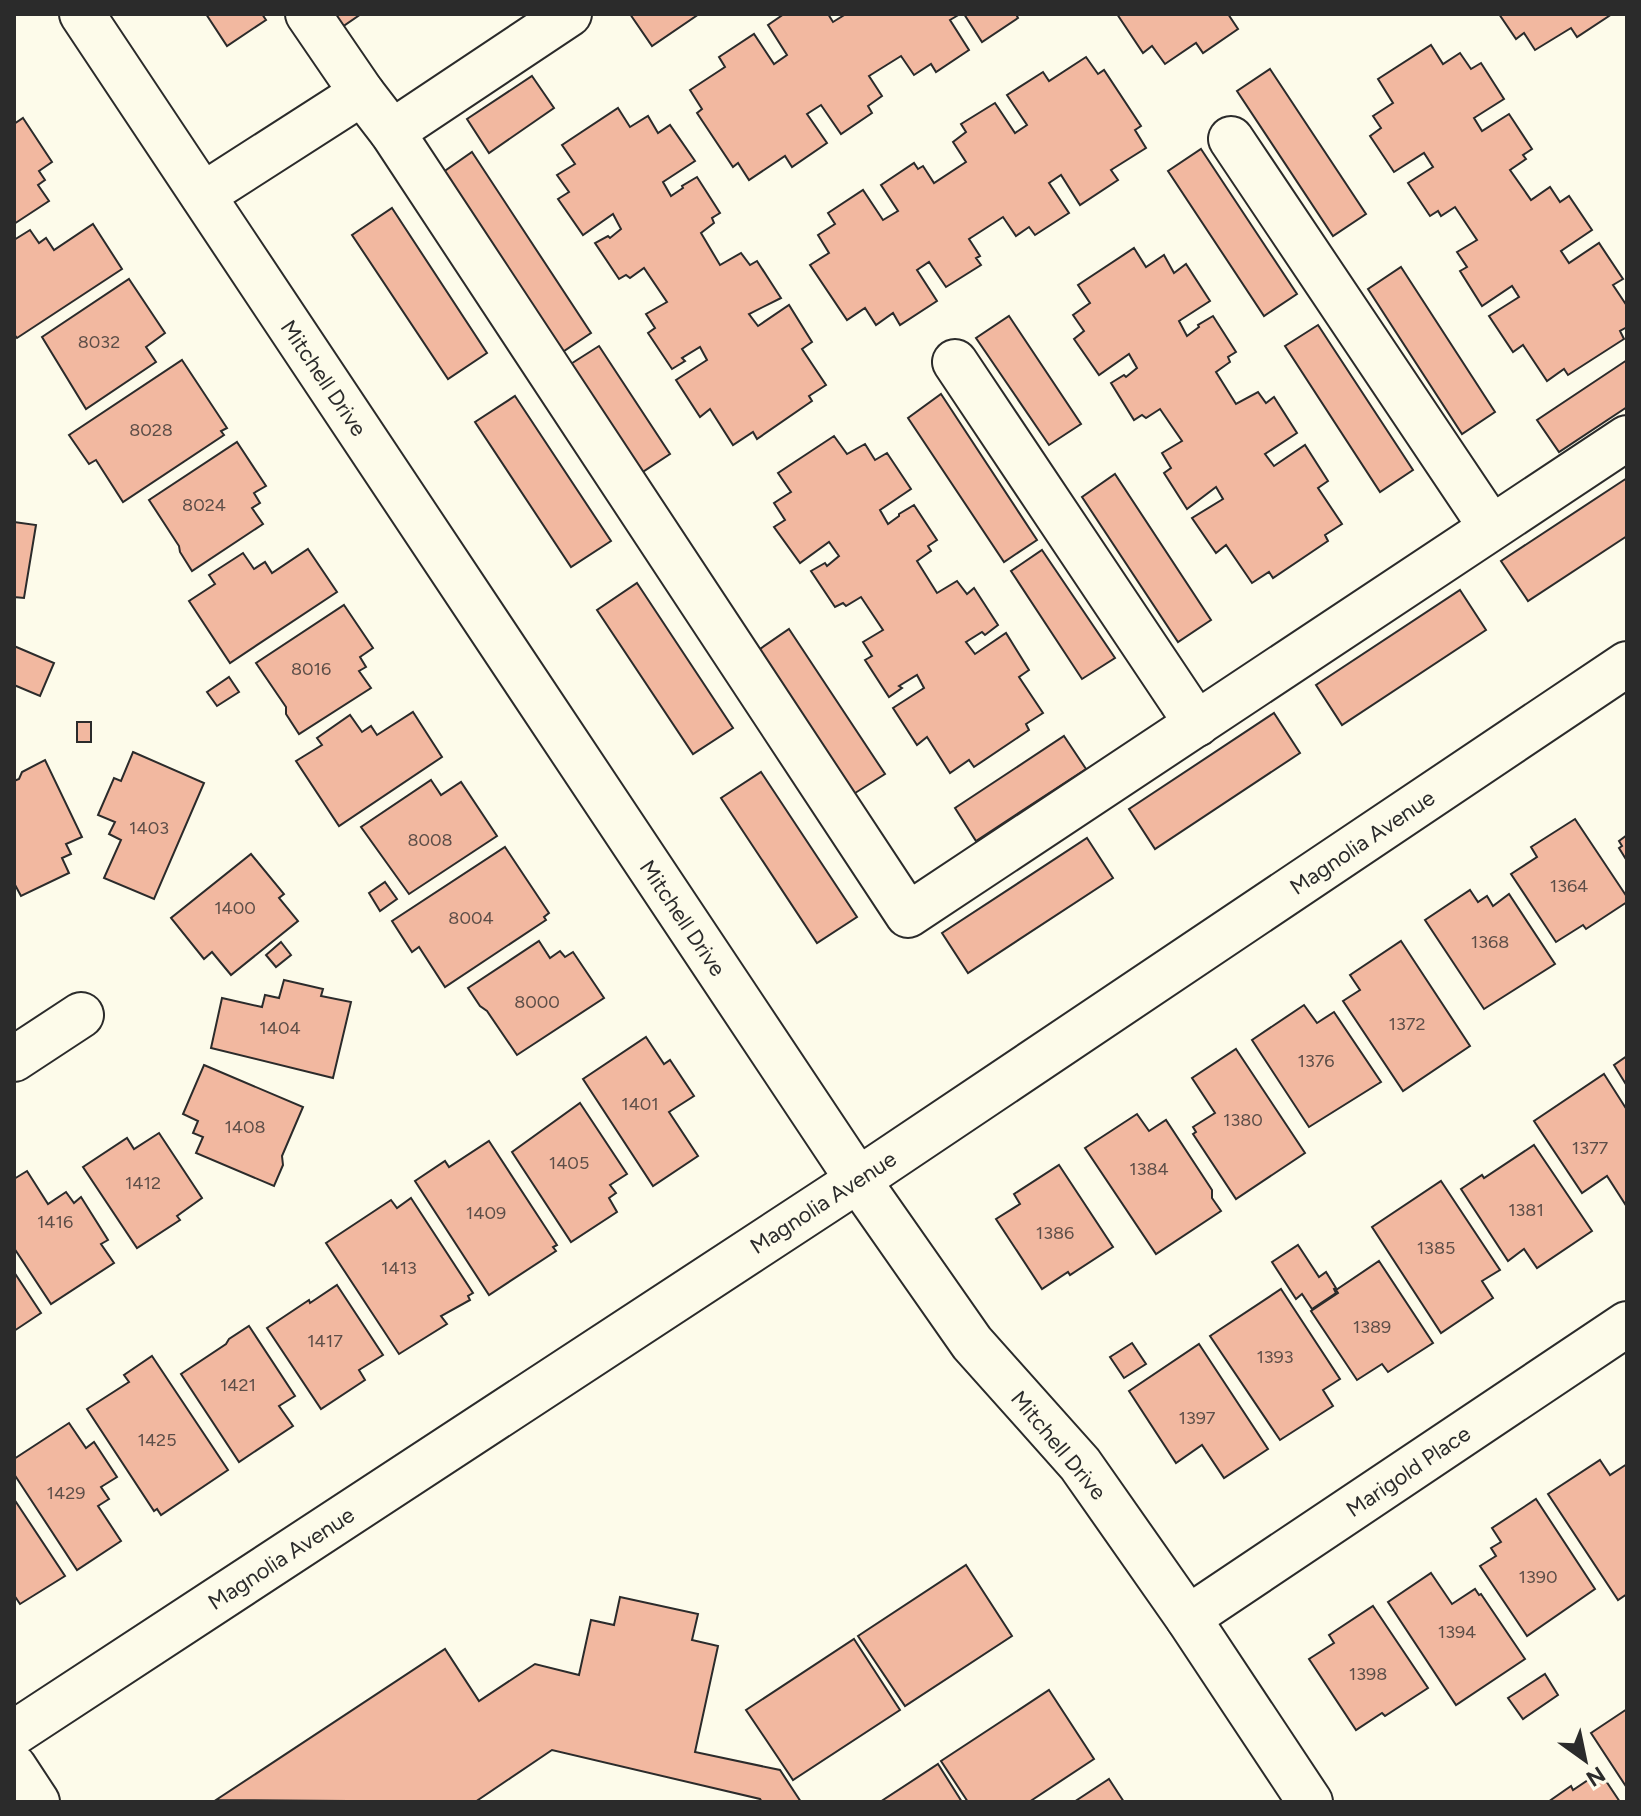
<svg xmlns="http://www.w3.org/2000/svg" width="1641" height="1816" font-family="Figtree,sans-serif">
	<rect width="100%" height="100%" fill="#fdfbea"/>
	<g fill="#f2b8a0" stroke="#2b2b2b" stroke-width="2">
		<path d="M206 14H262L266 20 227 46Z"/>
		<path d="M333 14H361L342 27Z"/>
		<path d="M630 14H699L652 46Z"/>
		<path d="M784 14H828L833 22 846 14H960L950 20 969 50 936 72 931 64 914 75 901 56 869 76 882 96 868 106 872 113 841 134 821 105 807 114 827 143 792 167 785 156 749 180 738 163 733 167 697 113 702 109 690 90 725 67 719 57 754 34 774 64 787 55 768 25Z"/>
		<path d="M964 14H1016L1018 18 982 42Z"/>
		<path d="M1117 14H1228L1238 29 1203 53 1196 43 1165 64 1152 46 1143 53Z"/>
		<path d="M1499 14H1612L1577 37 1571 28 1535 50 1524 33 1516 39Z"/>
		<path d="M1431 45 1443 64 1460 53 1471 69 1481 63 1504 99 1474 118 1482 131 1509 114 1532 149 1523 155 1526 159 1510 170 1531 200 1550 187 1560 202 1569 196 1592 230 1561 251 1569 263 1599 243 1623 279 1613 285 1627 306V327L1620 331 1624 339 1568 375 1564 369 1547 381 1523 345 1513 352 1489 316 1519 297 1512 286 1482 306 1460 271 1467 267 1457 252 1477 240 1455 207 1441 216 1438 211 1430 216 1408 183 1433 167 1424 153 1394 172 1370 136 1381 128 1373 116 1393 103 1378 79Z"/>
		<path d="M1086 57 1098 74 1104 70 1141 126 1135 130 1146 148 1111 170 1118 180 1080 205 1061 175 1049 183 1069 213 1035 235 1029 227 1016 236 1003 217 969 239 980 256 976 258 981 265 946 287 929 262 917 270 937 301 900 325 893 313 876 325 865 308 847 320 810 265 829 253 818 235 835 224 828 213 863 190 883 220 898 211 881 185 914 163 918 169 923 166 934 183 966 162 953 142 966 132 961 124 995 103 1015 133 1027 125 1007 95 1043 72 1049 81Z"/>
		<path d="M1270 69 1366 214 1333 236 1237 91Z"/>
		<path d="M532 76 554 108 489 153 467 119Z"/>
		<path d="M618 108 630 127 648 116 658 133 670 125 695 161 663 182 671 196 683 188 682 186 697 177 720 213 712 218 714 223 701 233 720 265 741 253 750 265 757 261 781 298 749 314 758 326 789 305 812 342 802 349 826 385 809 396 812 401 757 439 753 432 733 445 710 409 700 417 676 380 707 360 700 347 682 358 685 361 672 369 648 333 655 328 646 314 667 302 644 268 630 278 626 275 619 279 595 243 608 236 610 238 621 229 613 214 583 235 558 199 569 192 557 175 575 164 562 145Z"/>
		<path d="M23 118 52 162 39 171 45 180 38 185 49 201 14 224V124Z"/>
		<path d="M1201 149 1297 294 1264 316 1168 171Z"/>
		<path d="M472 152 591 333 558 355 439 175Z"/>
		<path d="M392 208 487 353 448 379 352 235Z"/>
		<path d="M93 224 122 269 17 338 14 334V240L30 230 39 243 46 238 54 250Z"/>
		<path d="M1134 248 1146 267 1164 255 1174 273 1186 264 1210 301 1179 321 1187 336 1199 327 1198 325 1213 316 1236 352 1228 357 1230 362 1216 372 1236 404 1258 392 1266 403 1274 397 1297 433 1265 454 1274 466 1305 445 1328 481 1318 488 1342 524 1325 535 1328 541 1273 578 1269 572 1252 583 1226 545 1216 553 1192 518 1223 499 1216 487 1187 509 1164 473 1171 468 1162 453 1182 441 1160 409 1146 418 1142 415 1134 420 1111 383 1124 375 1126 377 1137 368 1129 354 1099 375 1074 339 1084 331 1073 315 1090 303 1078 285Z"/>
		<path d="M1401 267 1495 412 1462 434 1368 289Z"/>
		<path d="M129 279 165 333 146 347 156 362 86 409 42 337Z"/>
		<path d="M1009 316 1081 424 1049 445 976 338Z"/>
		<path d="M1318 325 1413 470 1380 492 1285 346Z"/>
		<path d="M599 346 670 454 638 475 566 367Z"/>
		<path d="M182 360 227 428 221 431 224 435 123 502 96 460 89 464 69 435Z"/>
		<path d="M1627 360V407L1559 452 1537 420Z"/>
		<path d="M941 394 1037 540 1004 562 908 418Z"/>
		<path d="M515 396 611 541 571 567 475 422Z"/>
		<path d="M834 436 847 454 865 444 875 460 887 453 911 489 880 510 888 524 899 516V514L914 505 937 540 928 546 931 551 917 561 937 593 957 581 967 594 974 588 998 625 985 635 982 632 966 642 975 654 1006 633 1029 670 1019 677 1043 713 1026 724 1029 730 974 767 969 760 950 773 927 737 917 745 893 708 924 688 917 675 899 686 902 688 889 697 865 660 872 656 863 642 883 630 861 597 846 606 843 603 835 607 811 571 825 563 827 566 839 556 829 542 800 563 774 527 785 520 774 503 791 492 778 473Z"/>
		<path d="M237 442 266 486 254 493 260 503 252 508 263 524 192 571 180 552 179 546 149 500Z"/>
		<path d="M1115 474 1211 620 1178 642 1082 497Z"/>
		<path d="M1627 478V536L1528 601 1501 561Z"/>
		<path d="M14 522 36 525 24 598 14 597Z"/>
		<path d="M308 549 337 592 230 663 189 601 215 584 209 575 243 553 254 569 265 562 272 573Z"/>
		<path d="M1042 550 1115 658 1082 679 1011 571Z"/>
		<path d="M637 583 733 728 693 754 597 610Z"/>
		<path d="M1460 590 1486 630 1342 725 1316 685Z"/>
		<path d="M344 605 373 648 360 657 366 667 359 671 371 688 299 734 286 714V707L256 663Z"/>
		<path d="M789 629 885 774 852 795 757 651Z"/>
		<path d="M14 646 54 663 40 696 14 685Z"/>
		<path d="M229 677 239 692 217 706 207 692Z"/>
		<path d="M413 712 442 757 339 826 296 761 322 745 317 738 350 715 362 732 371 726 377 735Z"/>
		<path d="M1274 713 1300 753 1155 849 1129 809Z"/>
		<rect x="77" y="722" width="14" height="20"/>
		<path d="M1064 736 1086 769 976 841 955 808Z"/>
		<path d="M133 752 204 783 154 899 104 878 121 840 109 834 115 822 98 815 114 778 121 781Z"/>
		<path d="M45 760 82 837 66 844 71 854 62 858 69 873 21 896 14 883V781L19 779 22 772Z"/>
		<path d="M761 772 857 917 817 943 721 798Z"/>
		<path d="M431 780 441 795 461 782 497 836 409 894 361 827Z"/>
		<path d="M1575 819 1627 897V902L1586 929 1583 925 1556 942 1511 874 1537 857 1531 847Z"/>
		<path d="M1627 835V861L1619 848 1622 846 1619 841Z"/>
		<path d="M1087 838 1113 878 968 973 942 933Z"/>
		<path d="M505 847 549 913 544 917 546 920 445 987 419 947 412 952 392 921Z"/>
		<path d="M251 854 284 894 279 898 298 921 231 975 212 952 204 959 171 918Z"/>
		<path d="M385 882 397 899 380 911 369 893Z"/>
		<path d="M1470 890 1478 902 1487 896 1493 906 1509 894 1555 964 1484 1009 1425 920Z"/>
		<path d="M539 941 550 958 560 951 565 957 573 952 604 998 517 1055 487 1011 480 1006 468 988Z"/>
		<path d="M1401 941 1470 1046 1403 1091 1343 1001 1360 990 1350 975Z"/>
		<path d="M281 942 291 955 276 967 266 955Z"/>
		<path d="M284 980 323 989 321 996 351 1002 333 1078 211 1048 222 998 262 1007 265 995 279 998Z"/>
		<path d="M1304 1005 1317 1023 1334 1012 1381 1082 1309 1127 1252 1040Z"/>
		<path d="M646 1037 664 1064 670 1060 694 1096 669 1112 698 1156 653 1186 583 1079Z"/>
		<path d="M1236 1049 1305 1153 1236 1199 1193 1134 1196 1132 1193 1127 1215 1113 1192 1078Z"/>
		<path d="M1627 1056V1086L1614 1065Z"/>
		<path d="M204 1065 303 1107 282 1156 283 1165 274 1186 196 1153 203 1137 193 1133 198 1121 183 1114Z"/>
		<path d="M1604 1074 1627 1110V1207L1607 1176 1582 1193 1534 1121Z"/>
		<path d="M580 1103 627 1174 610 1185 616 1193 609 1198 617 1212 571 1242 512 1152Z"/>
		<path d="M1137 1114 1149 1131 1166 1120 1212 1190V1198L1221 1211 1156 1254 1085 1148Z"/>
		<path d="M159 1133 202 1198 177 1216 180 1220 137 1248 83 1167 127 1138 134 1149Z"/>
		<path d="M489 1141 557 1245 553 1247 556 1251 489 1295 415 1181 445 1161 449 1167Z"/>
		<path d="M1534 1145 1592 1231 1537 1268 1524 1249 1508 1261 1461 1189 1482 1175 1484 1178Z"/>
		<path d="M1059 1165 1113 1247 1070 1275 1068 1272 1042 1289 996 1219 1020 1204 1014 1194Z"/>
		<path d="M27 1171 48 1204 66 1192 74 1203 81 1197 108 1240 101 1244 114 1263 51 1304 14 1248V1179Z"/>
		<path d="M1441 1181 1500 1270 1482 1281 1493 1298 1441 1333 1372 1227Z"/>
		<path d="M411 1198 473 1293 468 1296 470 1300 441 1316 447 1324 399 1354 326 1243 391 1200 397 1208Z"/>
		<path d="M1298 1245 1319 1277 1326 1272 1336 1288 1334 1289 1336 1293 1312 1309 1302 1294 1296 1299 1272 1262Z"/>
		<path d="M1379 1261 1433 1343 1388 1372 1382 1364 1357 1380 1311 1311 1338 1293 1336 1290Z"/>
		<path d="M14 1272 41 1313 14 1331Z"/>
		<path d="M337 1285 383 1355 359 1370 365 1380 321 1409 267 1328 309 1300 310 1303Z"/>
		<path d="M1281 1289 1340 1379 1323 1390 1333 1406 1280 1440 1210 1336Z"/>
		<path d="M249 1326 295 1396 279 1406 293 1426 239 1462 181 1374 226 1344 229 1339Z"/>
		<path d="M1132 1343 1146 1364 1124 1378 1110 1357Z"/>
		<path d="M1199 1344 1268 1449 1224 1478 1202 1445 1176 1463 1129 1391Z"/>
		<path d="M152 1356 228 1470 161 1515 157 1509 154 1511 87 1409 129 1382 124 1375Z"/>
		<path d="M69 1423 86 1448 94 1442 117 1477 101 1487 109 1499 98 1506 121 1541 77 1570 14 1474V1459Z"/>
		<path d="M1600 1460 1610 1475 1627 1464V1594L1618 1600 1548 1494Z"/>
		<path d="M14 1499 65 1576 20 1604 14 1595Z"/>
		<path d="M1536 1499 1595 1589 1527 1636 1480 1566 1496 1556 1491 1548 1501 1542 1492 1528Z"/>
		<path d="M966 1565 1012 1636 905 1706 858 1636Z"/>
		<path d="M1431 1573 1452 1604 1475 1589 1479 1595 1481 1594 1525 1659 1456 1705 1388 1602Z"/>
		<path d="M620 1597 698 1614 692 1640 718 1646 695 1752 780 1770 801 1802H762L760 1799 552 1750 475 1802 216 1800 445 1649 479 1701 535 1664 579 1675 591 1620 614 1625Z"/>
		<path d="M1373 1606 1428 1688 1385 1716 1382 1713 1356 1730 1309 1659 1334 1643 1329 1635Z"/>
		<path d="M854 1639 900 1710 793 1780 746 1710Z"/>
		<path d="M1545 1674 1558 1695 1523 1719 1508 1698Z"/>
		<path d="M1049 1690 1094 1759 1029 1802H968L941 1761Z"/>
		<path d="M1627 1709V1788L1591 1733Z"/>
		<path d="M938 1764 962 1802H880Z"/>
		<path d="M1600 1772 1620 1802H1548L1571 1786 1573 1790Z"/>
		<path d="M1109 1779 1124 1802H1074Z"/>
	</g>
	<g fill="none" stroke-linecap="round" stroke-linejoin="round">
		<g stroke="#2b2b2b" stroke-width="48">
			<g id="minor">
				<path d="M82 14 858 1180 972 1343 1080 1464 1188 1618 1310 1802"/>
				<path d="M308 14 362 93 392 132 908 915 1627 438"/>
				<path d="M392 132 569 14"/>
				<path d="M1231 139 1491 527"/>
				<path d="M203 195 362 93"/>
				<path d="M955 362 1197 724"/>
				<path d="M14 1059 81 1015"/>
				<path d="M1188 1618 1627 1324"/>
				<path d="M14 1733 858 1180 1627 664"/>
				<path d="M14 1767 37 1802"/>
			</g>
		</g>
		<use href="#minor" stroke="#fdfbea" stroke-width="44"/>
	</g>
	<g text-anchor="middle" stroke-width="6" stroke-linejoin="round" paint-order="stroke">
		<g font-size="18" fill="#5d4e48">
			<text x="99" y="348">8032</text>
			<text x="151" y="436">8028</text>
			<text x="204" y="511">8024</text>
			<text x="311" y="675">8016</text>
			<text x="149" y="834">1403</text>
			<text x="430" y="846">8008</text>
			<text x="1569" y="892">1364</text>
			<text x="235" y="914">1400</text>
			<text x="471" y="924">8004</text>
			<text x="1490" y="948">1368</text>
			<text x="537" y="1008">8000</text>
			<text x="1407" y="1030">1372</text>
			<text x="280" y="1034">1404</text>
			<text x="1316" y="1067">1376</text>
			<text x="640" y="1110">1401</text>
			<text x="1243" y="1126">1380</text>
			<text x="245" y="1133">1408</text>
			<text x="1590" y="1154">1377</text>
			<text x="569" y="1169">1405</text>
			<text x="1149" y="1175">1384</text>
			<text x="143" y="1189">1412</text>
			<text x="1526" y="1216">1381</text>
			<text x="486" y="1219">1409</text>
			<text x="55" y="1228">1416</text>
			<text x="1055" y="1239">1386</text>
			<text x="1436" y="1254">1385</text>
			<text x="399" y="1274">1413</text>
			<text x="1372" y="1333">1389</text>
			<text x="325" y="1347">1417</text>
			<text x="1275" y="1363">1393</text>
			<text x="238" y="1391">1421</text>
			<text x="1197" y="1424">1397</text>
			<text x="157" y="1446">1425</text>
			<text x="66" y="1499">1429</text>
			<text x="1538" y="1583">1390</text>
			<text x="1457" y="1638">1394</text>
			<text x="1368" y="1680">1398</text>
		</g>
		<g font-size="22" fill="#2b2b2b" stroke="#fdfbea">
			<text transform="translate(324 378) rotate(56)" y="8">Mitchell Drive</text>
			<text transform="translate(1362 842) rotate(-34)" y="8">Magnolia Avenue</text>
			<text transform="translate(683 918) rotate(56)" y="8">Mitchell Drive</text>
			<text transform="translate(823 1202) rotate(-33)" y="8">Magnolia Avenue</text>
			<text transform="translate(1059 1445) rotate(50)" y="8">Mitchell Drive</text>
			<text transform="translate(1408 1471) rotate(-34)" y="8">Marigold Place</text>
			<text transform="translate(281 1558) rotate(-33)" y="8">Magnolia Avenue</text>
		</g>
	</g>
	<rect width="1641" height="1816" fill="none" stroke="#2b2b2b" stroke-width="32"/>
	<g transform="translate(1585 1760) rotate(147)" stroke="#fdfbea" stroke-width="6" paint-order="stroke">
	<path d="M0-6L14 30L0 20L-14 30Z" fill="#2b2b2b"/>
	<text y="-12" font-size="22" font-weight="bold" text-anchor="middle" fill="#2b2b2b">N</text>
	</g>
</svg>
